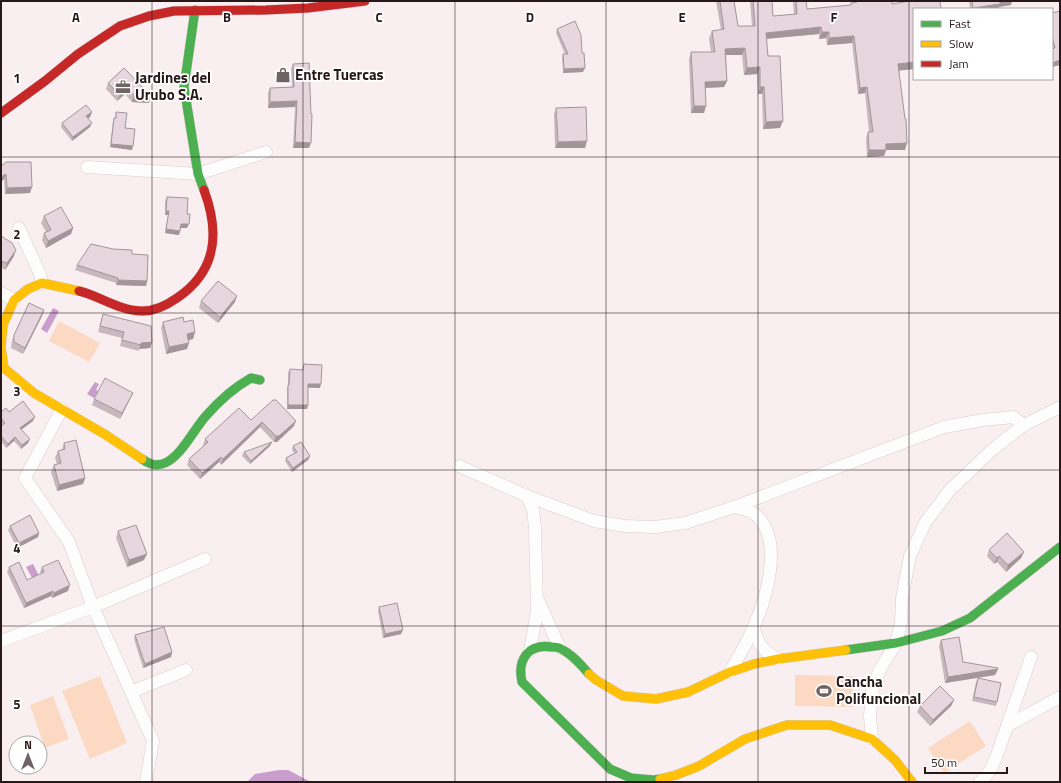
<svg xmlns="http://www.w3.org/2000/svg" width="1061" height="783" font-family="'Titillium Web',sans-serif">
	<rect width="100%" height="100%" fill="#f9eff0"/>
	<g fill="#fcd9c3">
		<path d="M59 321 100 343 89 362 49 341Z"/>
		<path d="M795 675 853 676V707L795 706Z"/>
		<path d="M100 676 127 743 90 759 62 691Z"/>
		<path d="M53 696 69 739 45 748 30 705Z"/>
		<path d="M970 721 986 746 944 773 928 748Z"/>
	</g>
	<g fill="#c99ecc">
		<path d="M53 308 59 311 47 333 41 329Z"/>
		<path d="M95 382 99 384 96 390 98 391 94 398 87 394Z"/>
		<path d="M33 564 40 578 34 581 26 567Z"/>
		<path d="M279 770H288L311 782H247L255 774Z"/>
	</g>
	<g fill="none" stroke-linecap="round" stroke-linejoin="round">
		<g stroke="#d9cccd" stroke-width="13">
			<g id="street">
				<path d="M87 167 198 174 266 152"/>
				<path d="M19 228 40 274 42 283"/>
				<path d="M1 293 14 300"/>
				<path d="M62 409 25 478 69 542 93 607 153 741 146 782"/>
				<path d="M459 466 527 496 594 521 625 526 655 527 685 523 734 507 944 427 983 420 1013 417 1024 425"/>
				<path d="M527 496 533 510 535 528 537 611 530 651"/>
				<path d="M538 600 560 648"/>
				<path d="M754 627C757 644 763 651 778 659"/>
				<path d="M1 641 93 607 205 559"/>
				<path d="M730 672C738 657 748 642 754 626 767 597 783 541 757 516 751 510 742 509 734 507"/>
				<path d="M131 692 186 670"/>
				<path d="M1007 726 1060 697"/>
				<path d="M872 739 870 716 872 692 879 671 896 643 901 623 902 598 910 556 925 523 949 491 993 449 1024 425 1060 407"/>
				<path d="M980 782 990 771 997 755 1031 657"/>
			</g>
		</g>
		<g stroke="#d9cccd" stroke-width="10">
			<g id="fast">
				<path d="M195 10 184 87 198 174 204 190"/>
				<path d="M142 459C149 464 156 467 165 463 181 456 193 431 205 417 218 402 233 388 251 378L260 380"/>
				<path d="M846 650 896 643 942 631 970 618 1060 547"/>
				<path d="M589 674C581 665 572 654 561 649 558 647 555 647 552 647 528 643 517 660 522 682L610 769 631 778 654 780 660 779"/>
			</g>
		</g>
		<g stroke="#d9cccd" stroke-width="10">
			<g id="slow">
				<path d="M79 291 42 283 28 289 14 300 3 325 1 347 4 368 34 393 106 435 142 459"/>
				<path d="M589 674 596 680 623 696 656 699 688 692 730 672 754 664 778 659 846 650"/>
				<path d="M660 779 676 775 699 766 745 739 787 725H830L872 739 895 760 912 782"/>
			</g>
		</g>
		<g stroke="#d9cccd" stroke-width="10">
			<g id="jam">
				<path d="M1 113 45 81 78 54 120 26 149 16 174 11 266 10 308 8 365 1"/>
				<path d="M79 291C100 296 119 311 143 311 155 311 167 305 177 298 217 271 220 233 204 190"/>
			</g>
		</g>
		<use href="#street" stroke="#fefdfd" stroke-width="12"/>
		<use href="#fast" stroke="#4caf50" stroke-width="9"/>
		<use href="#slow" stroke="#ffc107" stroke-width="9"/>
		<use href="#jam" stroke="#c62828" stroke-width="9"/>
	</g>
	<g fill="#c7b8be">
		<path d="M716 1H734L738 26H752L750 1H772L773 16 794 15 793 1H806L807 9 850 5 851 3H854V1H892V4L914 69 899 70 905 150H886L884 156 867 157 866 138 868 132H869L865 93 858 94 852 43 827 45 826 38 819 39V34L766 39 768 56 780 128 763 129 762 94H758L757 74 744 75 742 55H726L727 81 724 87 705 88 704 113H691L689 59 691 52H711L709 38 712 31 721 30Z"/>
		<path d="M969 1H1012L1011 5 999 7V9H970Z"/>
		<path d="M1060 11V65L1052 67V13Z"/>
		<path d="M557 29 583 72 563 73 562 58 563 54H565L556 33Z"/>
		<path d="M293 64 309 148H293L295 107 268 108V93L270 88 292 87 291 69Z"/>
		<path d="M124 68 149 103 132 102 125 94 117 101 106 89 108 83Z"/>
		<path d="M556 108 585 148H555L554 114Z"/>
		<path d="M92 112 90 117 88 118 90 127 72 141 61 127 62 123Z"/>
		<path d="M116 112 125 128 132 150 110 147 113 121 114 118H115Z"/>
		<path d="M1 166 30 193 5 194 4 179Z"/>
		<path d="M167 197 187 214V228H181L179 235 165 233 168 215H165V201Z"/>
		<path d="M44 216 73 228 71 234 46 248 42 240 44 233 46 232 41 223Z"/>
		<path d="M1 236 14 256 5 270 1 268Z"/>
		<path d="M132 254 147 281 146 286 116 285V283L75 270 77 265Z"/>
		<path d="M201 301 235 302 218 323 199 308Z"/>
		<path d="M44 310 42 316 23 354 11 348 12 341 14 335Z"/>
		<path d="M103 314 152 342 150 348 139 349V351L120 346 122 338 98 332Z"/>
		<path d="M163 322H184L195 332 193 339 189 340 187 349 166 354 161 328Z"/>
		<path d="M304 364 320 388H308L307 409H287V389L288 385V373L290 369 302 370Z"/>
		<path d="M133 393 120 419 92 405 94 399Z"/>
		<path d="M1 412H9L33 421 21 430 28 443 21 449 14 441 6 448 1 441V426L2 425 1 424Z"/>
		<path d="M251 420 294 426 277 442H274L260 427 221 465 219 462 200 479 187 465 189 459 204 446 203 445 205 439Z"/>
		<path d="M64 443 85 478 83 484 57 491 51 472 54 465 57 464 55 458 58 451 62 450Z"/>
		<path d="M270 446 250 464 242 456 244 452Z"/>
		<path d="M293 446 310 456 308 460 292 472 285 461 286 458 294 453 292 450Z"/>
		<path d="M10 526 39 533 38 537 17 548 8 530Z"/>
		<path d="M118 531 144 560 127 567 116 538Z"/>
		<path d="M989 550 1024 552 1021 558 1006 572 997 562 994 564 987 556Z"/>
		<path d="M9 567 27 580 41 574 40 572 42 567 68 591 52 598 51 596 24 608 7 572Z"/>
		<path d="M379 607 401 634 383 638 378 611Z"/>
		<path d="M135 635 172 652 171 657 143 668 134 639Z"/>
		<path d="M941 640 963 662 998 669 995 675 945 683 939 646Z"/>
		<path d="M978 678 997 702 996 706 972 701 976 682Z"/>
		<path d="M954 700 951 706 930 726 917 712 920 706Z"/>
	</g>
	<g fill="#a2969b">
		<path d="M999 1H1012L1011 5 999 7V9H973V8Z"/>
		<path d="M821 27 819 34 763 39 766 33Z"/>
		<path d="M822 32H829L826 38 819 39Z"/>
		<path d="M854 36 852 43 827 45 829 38Z"/>
		<path d="M745 48 742 55H723L725 49Z"/>
		<path d="M1060 60V65L1052 67V63Z"/>
		<path d="M914 62V69L896 71 898 64Z"/>
		<path d="M760 67 757 74 744 75 747 68Z"/>
		<path d="M585 68 583 72 563 73 564 69Z"/>
		<path d="M727 81 724 87 703 88 705 82Z"/>
		<path d="M760 87H764L762 94H758Z"/>
		<path d="M867 87 865 93 858 94 860 88Z"/>
		<path d="M127 88 125 94 117 101 120 95Z"/>
		<path d="M134 95 151 96 149 103 132 102Z"/>
		<path d="M297 101 295 107 268 108 270 102Z"/>
		<path d="M694 106H706L704 113H691Z"/>
		<path d="M92 112 90 117 85 121 86 116Z"/>
		<path d="M783 121 780 128 763 129 766 122Z"/>
		<path d="M92 123 90 127 72 141 73 137Z"/>
		<path d="M587 141 585 148H555L558 142Z"/>
		<path d="M295 142 311 143 309 148H293Z"/>
		<path d="M907 143 905 150H886L884 156 867 157 869 150 886 144Z"/>
		<path d="M111 144 133 146 132 150 110 147Z"/>
		<path d="M6 174 4 179 1 182V177Z"/>
		<path d="M32 187 30 193 5 194 7 188Z"/>
		<path d="M166 211H169L168 215H165Z"/>
		<path d="M181 224H189L187 228H180Z"/>
		<path d="M73 228 71 234 46 248 48 241Z"/>
		<path d="M166 229 180 231 179 235 165 233Z"/>
		<path d="M16 250 14 256 5 270 7 263Z"/>
		<path d="M118 280 147 281 146 286 116 285Z"/>
		<path d="M237 296 235 302 218 323 220 317Z"/>
		<path d="M44 310 42 316 23 354 25 348Z"/>
		<path d="M195 332 193 339 185 341 187 334Z"/>
		<path d="M152 342 150 348 139 349 141 343Z"/>
		<path d="M189 343 187 349 166 354 169 347Z"/>
		<path d="M308 384H321L320 388 306 387Z"/>
		<path d="M133 393 120 419 122 413Z"/>
		<path d="M288 405H308L307 409H287Z"/>
		<path d="M35 417 33 421 18 432 20 428Z"/>
		<path d="M296 421 294 426 277 442H274L276 436Z"/>
		<path d="M262 422 260 427 221 465 223 459Z"/>
		<path d="M15 437 14 441 6 448 8 444Z"/>
		<path d="M30 439 28 443 21 449 22 445Z"/>
		<path d="M272 442 270 446 250 464 251 461Z"/>
		<path d="M310 456 308 460 292 472 293 468Z"/>
		<path d="M221 457 219 462 200 479 202 473Z"/>
		<path d="M85 478 83 484 57 491 59 485Z"/>
		<path d="M39 533 38 537 17 548 19 543Z"/>
		<path d="M1024 552 1021 558 1006 572 1008 565Z"/>
		<path d="M147 554 144 560 127 567 129 560Z"/>
		<path d="M999 556 997 562 994 564 997 558Z"/>
		<path d="M70 585 68 591 52 598 54 593Z"/>
		<path d="M53 591 51 596 24 608 26 603Z"/>
		<path d="M403 630 401 634 383 638 385 634Z"/>
		<path d="M172 652 171 657 143 668 145 664Z"/>
		<path d="M998 669 995 675 945 683 948 677Z"/>
		<path d="M954 700 951 706 930 726 933 720Z"/>
	</g>
	<g fill="#e7d6dd" stroke="#a2969b">
		<path d="M720 1H734L738 26H755L753 1H772L773 16 797 14 796 1H806L807 9 851 5V3L857 2V1H892V4L910 1H940L941 9H914V62L898 64 905 119H906L907 143 886 144V150H869L868 132H873L867 87 860 88 854 36 829 38V32H822L821 27 766 33 768 56H780L783 121 766 122 764 87H760V67L747 68 745 48 725 49 727 81 705 82 706 106H694L691 52H715L712 31 724 29Z"/>
		<path d="M972 1H1000V4L973 8Z"/>
		<path d="M1060 11V60L1052 63V49L1055 48 1052 36V13Z"/>
		<path d="M575 21 581 35 582 53H584L585 68 564 69 563 54H568L557 29Z"/>
		<path d="M309 63 311 114H312L311 143 295 142 297 101 270 102V88L294 87 293 64Z"/>
		<path d="M124 68 151 96 134 95 127 88 120 95 108 83Z"/>
		<path d="M86 105 92 112 86 116 92 123 73 137 62 123Z"/>
		<path d="M586 107 587 141 558 142 556 108Z"/>
		<path d="M116 112 127 113 125 128 135 129 133 146 111 144 114 118H116Z"/>
		<path d="M6 162H31L32 187 7 188 6 174 1 177V166Z"/>
		<path d="M167 197 188 198 187 214H190L189 224H181L180 231 166 229 169 211H166Z"/>
		<path d="M61 207 73 228 48 241 44 233 51 230 44 216Z"/>
		<path d="M1 236 12 243 16 250 7 263 1 261Z"/>
		<path d="M91 244 113 249 132 250V254L148 255 147 281 118 280V278L77 265Z"/>
		<path d="M218 281 237 296 220 317 201 301Z"/>
		<path d="M29 303 44 310 25 348 14 342V335Z"/>
		<path d="M103 314 151 326 152 342 141 343V345L122 340 124 332 100 326Z"/>
		<path d="M183 317 184 322 193 320 195 332 187 334 189 343 169 347 163 322Z"/>
		<path d="M304 364 322 365 321 384H308V405H288V385H289L290 369 303 370Z"/>
		<path d="M105 378 133 393 122 413 94 399Z"/>
		<path d="M273 400H276L296 421 279 436H276L262 422 223 459 221 457 202 473 189 459 208 442 205 439 239 408 251 420Z"/>
		<path d="M23 401 35 417 20 428 30 439 22 445 15 437 8 444 1 436V426L5 423 1 418V412L6 408 9 412Z"/>
		<path d="M76 440 85 478 59 485 54 465 61 463 58 451 65 449 64 443Z"/>
		<path d="M272 442 251 461 244 452Z"/>
		<path d="M301 442 310 456 293 468 286 458 297 452 293 446Z"/>
		<path d="M30 515 39 533 19 543 10 526Z"/>
		<path d="M136 525 147 554 129 560 118 531Z"/>
		<path d="M1007 533 1024 552 1008 565 999 556 997 558 989 550Z"/>
		<path d="M58 560 70 585 54 593 53 591 26 603 9 567 19 562 27 580 44 572 42 567Z"/>
		<path d="M397 603 403 630 385 634 379 607Z"/>
		<path d="M164 627 172 652 145 664 135 635Z"/>
		<path d="M959 637 963 662 998 668V669L948 677 941 640Z"/>
		<path d="M978 678 1001 683 997 702 974 697Z"/>
		<path d="M940 686 954 700 933 720 920 706Z"/>
	</g>
	<path fill="none" stroke="#27181a" stroke-width="1" stroke-opacity="0.55" d="M152 1V782M303 1V782M455 1V782M606 1V782M758 1V782M909 1V782M1 157H1060M1 313H1060M1 470H1060M1 626H1060"/>
	<defs>
		<g id="shop-bare" transform="scale(1.2)"><path d="M-5-2.5h2.3a2.7 3.5 0 0 1 5.4 0H5L5.5 6h-11ZM-1.5-2.5h3a1.5 2.3 0 0 0-3 0Z" fill="#706365" stroke="#fff" stroke-width="2.5" paint-order="stroke"/></g>
		<g id="office-bare" transform="scale(1.2)"><path d="M-6-3h4V-5.5h4V-3h4V5H-6ZM-1-4.5V-3h2v-1.5ZM-6 0V1H6V0Z" fill="#706365" stroke="#fff" stroke-width="2.5" paint-order="stroke"/></g>
		<g id="stadium-bare" transform="scale(1.2)"><path d="M0-5a6.5 5 0 1 0 0 10a6.5 5 0 1 0 0-10ZM-3.5-1.8h7v3.6h-7Z" fill="#706365" stroke="#fff" stroke-width="2.5" paint-order="stroke"/></g>
	</defs>
	<g fill-rule="evenodd">
		<use href="#shop-bare" x="283" y="75"/>
		<use href="#office-bare" x="123" y="87"/>
		<use href="#stadium-bare" x="824" y="691"/>
	</g>
	<g text-anchor="middle" stroke-width="3.5" stroke-linejoin="round" paint-order="stroke">
		<g font-size="15" font-weight="bold" fill="#27181a" stroke="#fff" text-anchor="start">
			<text x="295" y="80">Entre Tuercas</text>
			<text x="135" y="83">Jardines del<tspan x="135" dy="17">Urubo S.A.</tspan></text>
			<text x="836" y="687">Cancha<tspan x="836" dy="17">Polifuncional</tspan></text>
		</g>
	</g>
	<g font-size="13" text-anchor="middle" font-weight="bold" fill="#27181a" stroke="#fff" stroke-width="3.5" stroke-linejoin="round" paint-order="stroke">
		<text x="76" y="22">A</text>
		<text x="227" y="22">B</text>
		<text x="379" y="22">C</text>
		<text x="530" y="22">D</text>
		<text x="682" y="22">E</text>
		<text x="834" y="22">F</text>
		<text x="17" y="83">1</text>
		<text x="17" y="239">2</text>
		<text x="17" y="396">3</text>
		<text x="17" y="553">4</text>
		<text x="17" y="709">5</text>
	</g>
	<rect width="1061" height="783" fill="none" stroke="#27181a" stroke-width="4"/>
	<rect x="913" y="8" width="140" height="72" fill="#ffffff" stroke="#a9a3a3"/>
	<rect x="921" y="21" width="20" height="6" fill="#4caf50" stroke="#a9a3a3"/>
	<text x="949" y="28" font-size="12" fill="#27181a">Fast</text>
	<rect x="921" y="41" width="20" height="6" fill="#ffc107" stroke="#a9a3a3"/>
	<text x="949" y="48" font-size="12" fill="#27181a">Slow</text>
	<rect x="921" y="61" width="20" height="6" fill="#c62828" stroke="#a9a3a3"/>
	<text x="949" y="68" font-size="12" fill="#27181a">Jam</text>
	<g transform="translate(28 755)"><circle r="19" fill="#ffffff" stroke="#a9a3a3"/>
	<path d="M0-3L7 15L0 10L-7 15Z" fill="#706365"/>
	<text y="-6" font-size="11" font-weight="bold" text-anchor="middle" fill="#27181a">N</text>
	</g>
	<path d="M925 767v6h82v-6" fill="none" stroke="#27181a" stroke-width="2"/>
	<text x="931" y="767" font-size="12" fill="#27181a" stroke="#ffffff" stroke-width="3" paint-order="stroke">50 m</text>
</svg>
